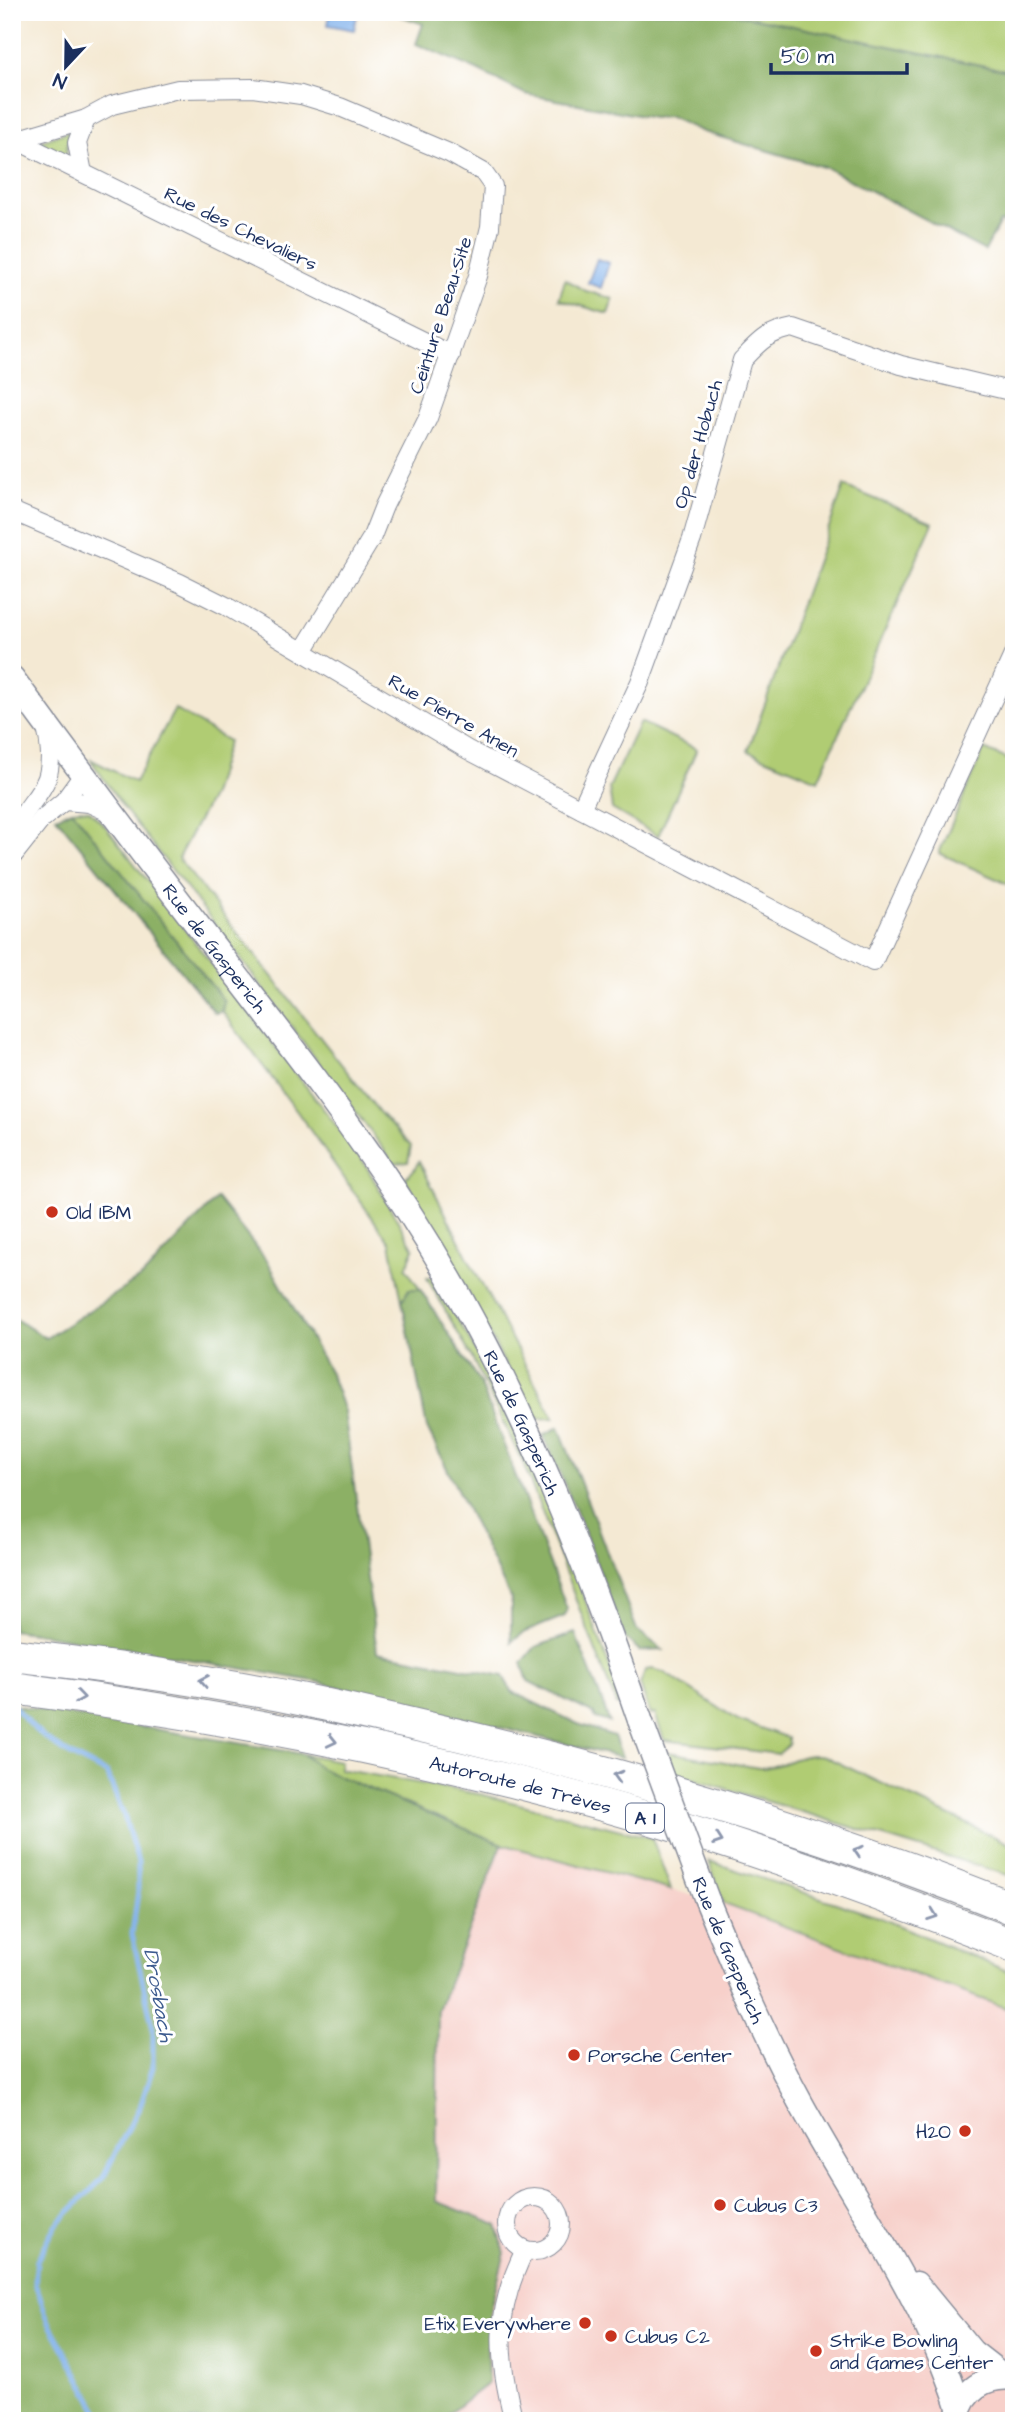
<svg xmlns="http://www.w3.org/2000/svg" width="1026" height="2433" font-family="'Architects Daughter',sans-serif">
	<rect width="100%" height="100%" fill="#fff"/>
	<filter id="ink" filterUnits="userSpaceOnUse"><feTurbulence type="fractalNoise" baseFrequency=".0143" numOctaves="2"/><feDisplacementMap in="SourceGraphic" scale="14" xChannelSelector="R" yChannelSelector="G"/><feConvolveMatrix kernelMatrix="1 2 1 2 8 2 1 2 1" color-interpolation-filters="sRGB"/></filter>
	<filter id="wash" filterUnits="userSpaceOnUse"><feTurbulence type="fractalNoise" baseFrequency=".00686" numOctaves="4" result="noise"/><feDisplacementMap in="SourceGraphic" scale="28" xChannelSelector="R" yChannelSelector="G"/><feGaussianBlur stdDeviation="1.57" result="paint"/><feColorMatrix in="noise" values="0 0 0 0 0 0 0 0 0 0 0 0 0 0 0 0 0 1.4 0 .05"/><feComposite in="paint" operator="in"/></filter>
	<g filter="url(#wash)">
		<rect width="100%" height="100%" fill="#f4e9d3"/>
		<path fill="#f7d0ca" d="M502 1844 724 1904 1014 2011V2421H439L488 2383 487 2348 491 2305 505 2253 436 2202 438 2010Z"/>
		<g fill="#b0cc73" stroke="#667e68" stroke-width="2">
			<path d="M725 12H1014V72Z"/>
			<path d="M69 131 66 157 36 143Z"/>
			<path d="M565 279 586 291 613 299 608 314 559 299Z"/>
			<path d="M844 486 933 523 818 780 748 751Z"/>
			<path d="M175 709 228 741 212 795 178 858 380 1113 411 1146 408 1162 394 1163 213 922 123 807 90 759 135 782Z"/>
			<path d="M640 722 697 749 658 836 612 809 609 788Z"/>
			<path d="M984 749 1014 762V887L939 853Z"/>
			<path d="M80 809 89 810 106 827 362 1159 414 1249 406 1268 420 1289H409L402 1301 390 1243 298 1113 222 1011 224 1001 72 810Z"/>
			<path d="M419 1161 472 1266 554 1418 533 1419 458 1273 405 1178 414 1170Z"/>
			<path d="M432 1277 471 1342 520 1442 561 1534 623 1704 617 1706 523 1463 471 1356 427 1278Z"/>
			<path d="M653 1669 663 1672 738 1720 788 1738 789 1745 778 1754 664 1740 655 1714 650 1715 640 1684 646 1670Z"/>
			<path d="M668 1752 759 1768C785 1768 799 1751 824 1756L1014 1846V1877L675 1773Z"/>
			<path d="M303 1754 340 1761 339 1769 484 1795 652 1838 671 1890 502 1844 321 1769Z"/>
			<path d="M709 1861 881 1918 1014 1974V2011L724 1904Z"/>
		</g>
		<g fill="#8cb065" stroke="#547062" stroke-width="2">
			<path d="M390 12H725L1014 72V225L1000 222 985 251 827 168 703 132 670 117 653 118 525 94 477 70 416 44 423 24Z"/>
			<path d="M72 810 224 1001 222 1011 215 1013 56 817Z"/>
			<path d="M217 1198 268 1262 330 1373 344 1411 377 1652 503 1676 512 1692 578 1724 614 1736 622 1758 319 1682 43 1634 12 1630V1317L46 1338 143 1276Z"/>
			<path d="M409 1289H420L480 1383 567 1609 565 1616 525 1632 511 1642V1599L427 1428 402 1301Z"/>
			<path d="M559 1427 637 1630 663 1650 640 1651 625 1638 577 1513 543 1435Z"/>
			<path d="M575 1633 605 1709 609 1722 595 1718 594 1714 528 1681 522 1663 535 1647Z"/>
			<path d="M12 1705 303 1754 321 1769 502 1844 438 2010 436 2201 497 2225 505 2253 491 2305 487 2348 488 2383 439 2421H12Z"/>
		</g>
		<g fill="#7fb0eb" stroke="#4d70a4" stroke-width="2">
			<path d="M330 12 357 16 354 30 328 25Z"/>
			<path d="M597 259 609 263 601 288 588 283Z"/>
		</g>
		<g fill="none" stroke-linecap="round" stroke-linejoin="round">
			<path stroke="#7fb0eb" stroke-width="5" d="M12 1704C41 1740 65 1754 107 1773L124 1816 138 1862V1892L132 1934 153 2028V2067L141 2104 102 2179 57 2224 37 2260 35 2283 49 2323 104 2421"/>
		</g>
	</g>
	<g filter="url(#ink)">
		<g fill="none" stroke-linecap="round" stroke-linejoin="round">
			<g stroke="#888c98" stroke-width="20">
				<g id="street">
					<path d="M16 140 86 119 112 105 178 89 253 88 301 95 340 107 449 153 483 172 493 186 490 227 478 276 428 418 384 506 371 539 303 651"/>
					<path d="M12 141 16 140 451 355"/>
					<path d="M83 173 77 143 86 119"/>
					<path d="M12 511 180 583 226 606 468 750 873 962 1014 653"/>
					<path d="M64 801 89 803 111 813"/>
					<path d="M581 809 640 682 692 539 742 360C760 341 767 333 793 328L901 365 1014 392"/>
					<path d="M12 835C20 813 40 797 47 778 52 763 50 742 46 728"/>
					<path d="M12 857 42 819 64 801 83 775"/>
					<circle cx="534" cy="2224" r="27"/>
					<path d="M514 2421C497 2355 494 2312 525 2250"/>
				</g>
			</g>
			<g stroke="#888c98" stroke-width="27">
				<g id="secondary">
					<path id="s1" d="M12 678C78 768 144 856 212 944 281 1033 351 1122 412 1217 512 1372 580 1546 640 1720"/>
					<path d="M707 1900C735 1968 764 2036 800 2102 855 2202 924 2297 959 2406"/>
					<path d="M916 2284 972 2352 1004 2377"/>
					<path d="M957 2417C963 2390 985 2375 1013 2378"/>
				</g>
			</g>
			<g stroke="#888c98" stroke-width="34">
				<g id="highway">
					<path d="M12 1655C98 1665 184 1677 269 1693 313 1701 358 1712 403 1722 611 1769 816 1829 1014 1909"/>
					<path id="s2" d="M12 1688C246 1718 479 1765 705 1835 809 1868 912 1906 1014 1946"/>
				</g>
			</g>
			<use href="#street" stroke="#fff" stroke-width="18"/>
			<use href="#secondary" stroke="#fff" stroke-width="24"/>
			<use href="#highway" stroke="#fff" stroke-width="32"/>
			<g stroke="#888c98" stroke-width="27" stroke-linecap="butt">
				<path id="secondary-bridge" d="M640 1720 707 1900"/>
			</g>
			<use href="#secondary-bridge" stroke="#fff" stroke-width="24"/>
		</g>
		<defs><path id="oneway-chevron" d="M-2-3.5L2.5 0L-2 3.5" fill="none" stroke-width="1.6" stroke-linecap="round" stroke-linejoin="round" transform="scale(1.75)"/></defs>
		<g stroke="#8d97ae">
			<use href="#oneway-chevron" transform="translate(204 1681) rotate(-170)"/>
			<use href="#oneway-chevron" transform="translate(80 1697) rotate(8)"/>
			<use href="#oneway-chevron" transform="translate(332 1741) rotate(13)"/>
			<use href="#oneway-chevron" transform="translate(618 1776) rotate(-164)"/>
			<use href="#oneway-chevron" transform="translate(718 1840) rotate(19)"/>
			<use href="#oneway-chevron" transform="translate(858 1851) rotate(-162)"/>
			<use href="#oneway-chevron" transform="translate(933 1915) rotate(20)"/>
		</g>
	</g>
	<g fill="#c8321e" stroke="#fff" stroke-width="2.5">
		<circle cx="52" cy="1212" r="7"/>
		<circle cx="574" cy="2055" r="7"/>
		<circle cx="965" cy="2131" r="7"/>
		<circle cx="720" cy="2205" r="7"/>
		<circle cx="585" cy="2323" r="7"/>
		<circle cx="611" cy="2336" r="7"/>
		<circle cx="816" cy="2351" r="7"/>
	</g>
	<g text-anchor="middle" stroke-width="6" stroke-linejoin="round" paint-order="stroke">
		<rect fill="#fff" stroke="#5f6d8e" stroke-width="2" x="626" y="1803.5" width="38" height="29" rx="5"/>
		<g font-size="18" font-weight="bold" fill="#1b2f5e">
			<text x="645" y="1824">A 1</text>
		</g>
		<g font-size="19" fill="#1b2f5e" stroke="#fff">
			<text transform="translate(241 228) rotate(26)" y="7">Rue des Chevaliers</text>
			<text transform="translate(440 315) rotate(-72)" y="7">Ceinture Beau-Site</text>
			<text transform="translate(697 444) rotate(-74)" y="7">Op der Hobuch</text>
			<text transform="translate(454 715) rotate(30)" y="7">Rue Pierre Anen</text>
			<text dy="7" stroke="none"><textPath href="#s1" startOffset="338">Rue de Gasperich</textPath></text>
			<text dy="7" stroke="none"><textPath href="#s1" startOffset="905">Rue de Gasperich</textPath></text>
			<text dy="7" stroke="none"><textPath href="#s2" startOffset="518">Autoroute de Trèves</textPath></text>
			<text transform="translate(729 1950) rotate(67)" y="7">Rue de Gasperich</text>
		</g>
		<g font-size="19" fill="#1b2f5e" stroke="#fff" text-anchor="start">
			<text x="66" y="1219">Old IBM</text>
			<text x="588" y="2062">Porsche Center</text>
			<text x="951" y="2138" text-anchor="end">H2O</text>
			<text x="734" y="2212">Cubus C3</text>
			<text x="571" y="2330" text-anchor="end">Etix Everywhere</text>
			<text x="625" y="2343">Cubus C2</text>
			<text x="830" y="2347">Strike Bowling<tspan x="830" dy="22">and Games Center</tspan></text>
		</g>
		<g font-size="21" font-style="italic" fill="#3e5c8f" stroke="#fff">
			<text transform="translate(159 1995) rotate(80)" y="7">Drosbach</text>
		</g>
	</g>
	<rect width="1026" height="2433" fill="none" stroke="#fff" stroke-width="42"/>
	<g transform="translate(66 66) rotate(202)" stroke="#ffffff" stroke-width="5" paint-order="stroke">
	<path d="M0-5L12 26L0 18L-12 26Z" fill="#1b2f5e"/>
	<text y="-10" font-size="19" font-weight="bold" text-anchor="middle" fill="#1b2f5e">N</text>
	</g>
	<path d="M771 63v10h136v-10" fill="none" stroke="#1b2f5e" stroke-width="3.5"/>
	<text x="781" y="63" font-size="21" fill="#1b2f5e" stroke="#ffffff" stroke-width="5" paint-order="stroke">50 m</text>
</svg>
